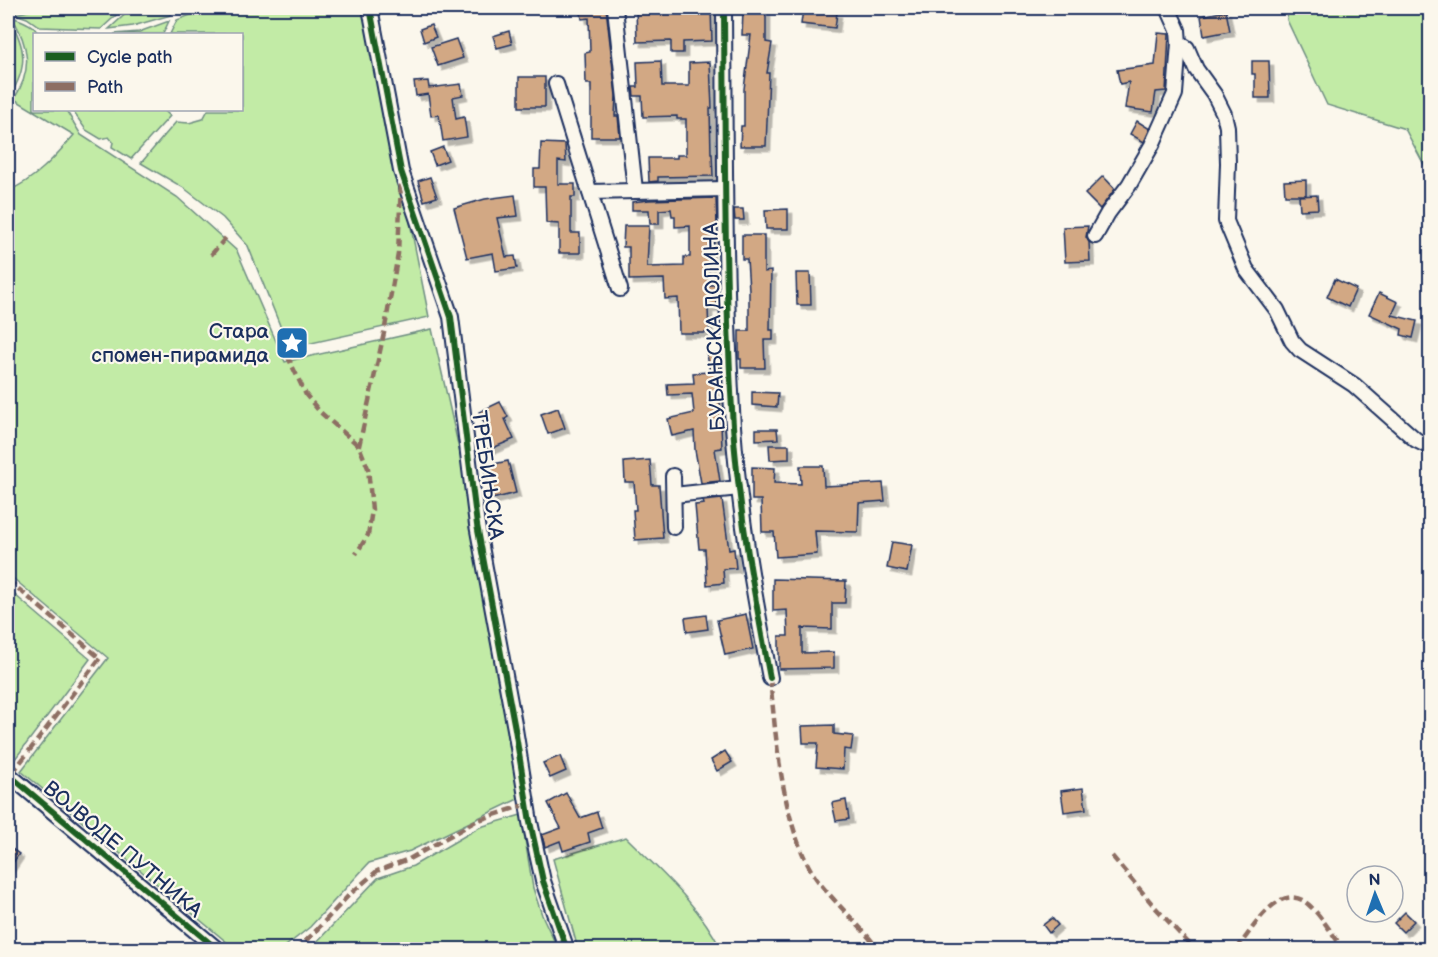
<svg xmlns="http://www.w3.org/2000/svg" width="1438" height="957" font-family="'Balsamiq Sans',sans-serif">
	<defs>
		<filter id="shadow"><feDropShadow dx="4.5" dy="4.5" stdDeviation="0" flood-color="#0004"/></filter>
	</defs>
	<rect width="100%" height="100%" fill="#fbf7ec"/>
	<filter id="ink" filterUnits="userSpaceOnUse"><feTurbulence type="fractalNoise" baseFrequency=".0167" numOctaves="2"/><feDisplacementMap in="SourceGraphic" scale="12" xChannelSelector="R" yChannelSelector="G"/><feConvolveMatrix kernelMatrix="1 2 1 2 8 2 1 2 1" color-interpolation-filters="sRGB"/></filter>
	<g filter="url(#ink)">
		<g fill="#c2eba6" stroke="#6e8d82" stroke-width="1.5">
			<path d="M41 8H124L101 29 40 27 27 18 15 14Z"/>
			<path d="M132 8H172L171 15 133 26 109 29Z"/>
			<path d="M209 8H367L429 317 289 348 248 246 223 218 184 188 141 163 176 122 189 123 203 119 208 110H242V34H170L177 20Z"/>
			<path d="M1288 8H1430V176L1405 129 1327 105 1287 20Z"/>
			<path d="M8 17C26 46 29 67 9 97L8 96Z"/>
			<path d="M12 17C22 21 34 24 38 34H34V110H66L81 135 177 197 237 251 285 362 432 329 469 493 489 625 520 798 410 851 369 863 310 927 282 949H235L21 771 108 658 8 574V191C36 179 54 158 74 135L14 99C33 70 29 46 12 17Z"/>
			<path d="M169 21 163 34H114L139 32Z"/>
			<path d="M72 110H164L170 116 131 159 112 147 113 142 109 137 101 139 86 130Z"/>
			<path d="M8 589 90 659 12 763 8 760Z"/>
			<path d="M521 815 533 888 542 915 558 949H310L378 878 413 866 480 827Z"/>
			<path d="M626 837C661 872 699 905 721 949H578L553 859Z"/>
		</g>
		<g fill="#d2a884" stroke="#1b2f5e" stroke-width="1.5" filter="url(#shadow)">
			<path d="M580 8H606L616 96 615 116H618L620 137H591V84H586L585 53 590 52 589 18 582 19Z"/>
			<path d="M636 8H711L712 41 683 42V53H671V41L637 42Z"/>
			<path d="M803 9 837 13 835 28 801 24Z"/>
			<path d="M743 11 766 12V42L772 43 767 73H769L766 146H740L741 126H744V89L751 35H742Z"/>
			<path d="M1226 11 1230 31 1204 36 1201 16Z"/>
			<path d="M431 25 436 37 424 42 420 29Z"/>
			<path d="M509 31 512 44 497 48 493 36Z"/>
			<path d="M1158 33 1169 34 1166 91 1156 92 1153 112 1125 108 1129 82 1120 84 1117 70 1155 65Z"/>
			<path d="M456 39 463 58 438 66 431 47Z"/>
			<path d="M661 61 662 86H689V63L710 62 712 108H710L711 154H712L713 176 658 177V181L649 182 648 158H677V155H686V119H677V116L643 117 642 96H634L633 87H638L637 62Z"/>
			<path d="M1252 61H1269L1270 98H1255V74H1252Z"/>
			<rect x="519" y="77" width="26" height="30"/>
			<path d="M428 81 429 88 461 84 463 95 453 97 456 119 464 117 467 137 443 141 439 115 431 116 428 94 416 96 414 82Z"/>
			<path d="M1137 121 1150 129 1144 142 1130 134Z"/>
			<path d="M541 143 565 144 566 162 558 161V184H575V197H571V233H580V253H559V224L546 223 545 187H534V169H540Z"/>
			<path d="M443 147 448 160 435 165 430 152Z"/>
			<path d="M1103 176 1115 189 1100 209 1085 194Z"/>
			<path d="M430 177 437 197 424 201 418 181Z"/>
			<path d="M1306 180V195H1285L1284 181Z"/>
			<path d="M515 195 518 216 497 218 506 257 515 256 517 268 496 271 493 253 467 258 454 208 485 199Z"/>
			<path d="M1317 195 1318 209 1300 210 1299 196Z"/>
			<path d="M716 198 717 225H714V244H710L709 285H716L717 307 708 308 709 333H679L678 298 665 299 664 279 629 280V247H623L624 226H649L647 267 684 266V257H690V226L675 227V216H672L671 209 659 210V224H650L649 210H632V202L649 200Z"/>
			<path d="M734 209H743L744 220H735Z"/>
			<path d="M788 209V229H766L765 210Z"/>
			<path d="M1088 226 1086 237 1089 242 1090 261 1065 262 1063 227Z"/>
			<path d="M742 235H764V272L771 271 770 330H773V340H764L765 368H741V359H739V331H749V290L747 259H742Z"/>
			<path d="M796 273H810L811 305H797Z"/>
			<path d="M1335 279 1356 289 1348 307 1327 297Z"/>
			<path d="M1379 293 1398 302 1392 315 1417 321 1413 338 1401 335 1402 329 1369 314Z"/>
			<path d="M718 353 722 448 715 449 720 481 701 483 695 450 694 431 672 436 668 419 694 413 692 394 668 395 667 384 694 383 693 373 710 372 707 354Z"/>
			<path d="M752 392 778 393 777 407 752 405Z"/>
			<path d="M500 402 508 417 505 419 514 439 488 450 482 435 489 433 479 412Z"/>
			<path d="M558 408 565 428 548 434 541 414Z"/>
			<path d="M756 429H777L778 439 756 440Z"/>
			<path d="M769 445H789V459L770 460Z"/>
			<path d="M650 460 652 485H659L663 538 635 540 633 510H636L634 482H625L624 462Z"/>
			<path d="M508 461 516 493 492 499 484 466Z"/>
			<path d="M800 466H823L824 486 883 483 885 501 859 503 858 532 815 531 817 554 776 557 774 532H762L761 500H752V467L775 468 774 483 801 484Z"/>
			<path d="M722 499 729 550 734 549 736 568 723 569 724 583 707 585 705 549H699L695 505 704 504 703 501Z"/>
			<path d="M892 542 912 545 907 572 887 568Z"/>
			<path d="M773 579 846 581 845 603H832V629L802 628V653L834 652V668L779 669V636H788L787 610 773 611Z"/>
			<path d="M746 614 753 649 725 655 717 620Z"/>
			<path d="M706 615 708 629 687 632 685 618Z"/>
			<path d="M834 725V734L853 736 851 750 844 749 843 769 816 767 818 743H803L802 726Z"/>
			<path d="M725 751 732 762 717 771 711 760Z"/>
			<path d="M560 756 566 771 550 778 543 763Z"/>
			<path d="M1083 788 1086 809 1064 812 1061 791Z"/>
			<path d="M566 793 580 818 597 812 602 828 588 833 590 842 563 851 560 841 545 847 542 835 561 828 548 803Z"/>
			<path d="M846 800 849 819 836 821 832 803Z"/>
			<path d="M8 846 19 854 8 870Z"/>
			<path d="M1405 912 1414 921 1403 932 1394 923Z"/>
			<path d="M1052 918 1058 925 1049 933 1043 925Z"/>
		</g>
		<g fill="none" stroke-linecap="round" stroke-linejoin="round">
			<g stroke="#1b2f5e" stroke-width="18">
				<g id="minor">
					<path d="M370 8 401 171 451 317 477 525 515 729 530 822 543 881 567 950"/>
					<path d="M615 8 635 190"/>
					<path d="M724 8C725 147 724 287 733 426 739 511 754 594 770 678"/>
					<path d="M1179 43 1187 48 1196 69 1214 94 1224 114 1227 127 1228 163 1226 221 1246 269 1277 310 1292 341 1300 350 1354 385 1416 440 1430 447"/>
					<path d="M556 84 620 289"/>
					<path d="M590 192 725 189"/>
					<path d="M1095 236 1108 213 1129 185 1152 145 1175 94 1179 43 1178 30 1168 8"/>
					<path d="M673 476 674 527"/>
					<path d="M674 495 739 488"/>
					<path d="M8 774 218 950"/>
				</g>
			</g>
			<use href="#minor" stroke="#fbf7ec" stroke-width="14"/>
			<g stroke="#8d6e63" stroke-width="4.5" stroke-dasharray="9 4.5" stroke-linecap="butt">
				<path d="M211 255 228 235"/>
				<path d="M287 355 306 395 320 412 359 446 368 468 372 510 368 535 356 554"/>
				<path d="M359 446 384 333 398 254 401 183"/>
				<path d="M8 580 100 658 10 776"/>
				<path d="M770 678C776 738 782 831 818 881 837 905 860 925 879 950"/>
				<path d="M1112 856 1153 905 1195 950"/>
				<path d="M295 950 311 936 349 895 377 871 409 859 476 821 527 804"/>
				<path d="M1236 950C1253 929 1280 878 1309 905 1322 917 1333 935 1344 950"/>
			</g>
			<g stroke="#fbf7ec" stroke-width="10">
				<g id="cycleway">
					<path d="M370 8 401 171 451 317 477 525 515 729 530 822 543 881 567 950"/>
					<path d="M724 8C725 147 724 287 733 426 739 511 754 594 770 678"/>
					<path d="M8 774 218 950"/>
				</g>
			</g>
			<use href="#cycleway" stroke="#1b5e20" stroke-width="6"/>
		</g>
	</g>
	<defs>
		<g id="sight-square" transform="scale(1.725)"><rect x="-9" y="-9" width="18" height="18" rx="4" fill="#1f6fb2" stroke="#fbf7ec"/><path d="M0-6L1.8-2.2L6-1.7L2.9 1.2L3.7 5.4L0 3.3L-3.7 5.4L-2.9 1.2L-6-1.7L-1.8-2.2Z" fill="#fff"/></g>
	</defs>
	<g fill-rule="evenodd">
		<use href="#sight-square" x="292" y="343"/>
	</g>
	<g text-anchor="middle" stroke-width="4.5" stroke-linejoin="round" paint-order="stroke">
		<g font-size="21" fill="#1b2f5e" stroke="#fbf7ec">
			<text transform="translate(714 327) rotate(-92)" y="7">БУБАЊСКА ДОЛИНА</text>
			<text transform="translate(488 475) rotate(82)" y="7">ТРЕБИЊСКА</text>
			<text transform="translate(123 849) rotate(40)" y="7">ВОЈВОДЕ ПУТНИКА</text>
		</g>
		<g font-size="21" fill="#1b2f5e" stroke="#fbf7ec" text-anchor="end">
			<text x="269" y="338">Стара<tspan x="269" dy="24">спомен-пирамида</tspan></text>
		</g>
	</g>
	<rect width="1438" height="957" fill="none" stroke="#fbf7ec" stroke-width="30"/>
	<rect x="15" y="15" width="1408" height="927" fill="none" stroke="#1b2f5e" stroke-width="2" filter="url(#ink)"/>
	<rect x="33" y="33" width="210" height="78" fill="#fbf7ec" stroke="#a1a7b3" stroke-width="1.5"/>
	<rect x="45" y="52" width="30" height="9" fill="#1b5e20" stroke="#a1a7b3" stroke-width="1.5"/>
	<text x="87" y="63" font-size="18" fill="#1b2f5e">Cycle path</text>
	<rect x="45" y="82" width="30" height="9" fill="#8d6e63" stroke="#a1a7b3" stroke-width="1.5"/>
	<text x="87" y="93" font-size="18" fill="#1b2f5e">Path</text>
	<g transform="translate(1375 894) rotate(358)"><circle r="28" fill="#fbf7ec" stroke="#a1a7b3" stroke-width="1.5"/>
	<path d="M0-4.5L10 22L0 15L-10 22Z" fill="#1f6fb2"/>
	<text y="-9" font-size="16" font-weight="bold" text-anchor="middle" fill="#1b2f5e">N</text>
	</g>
</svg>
